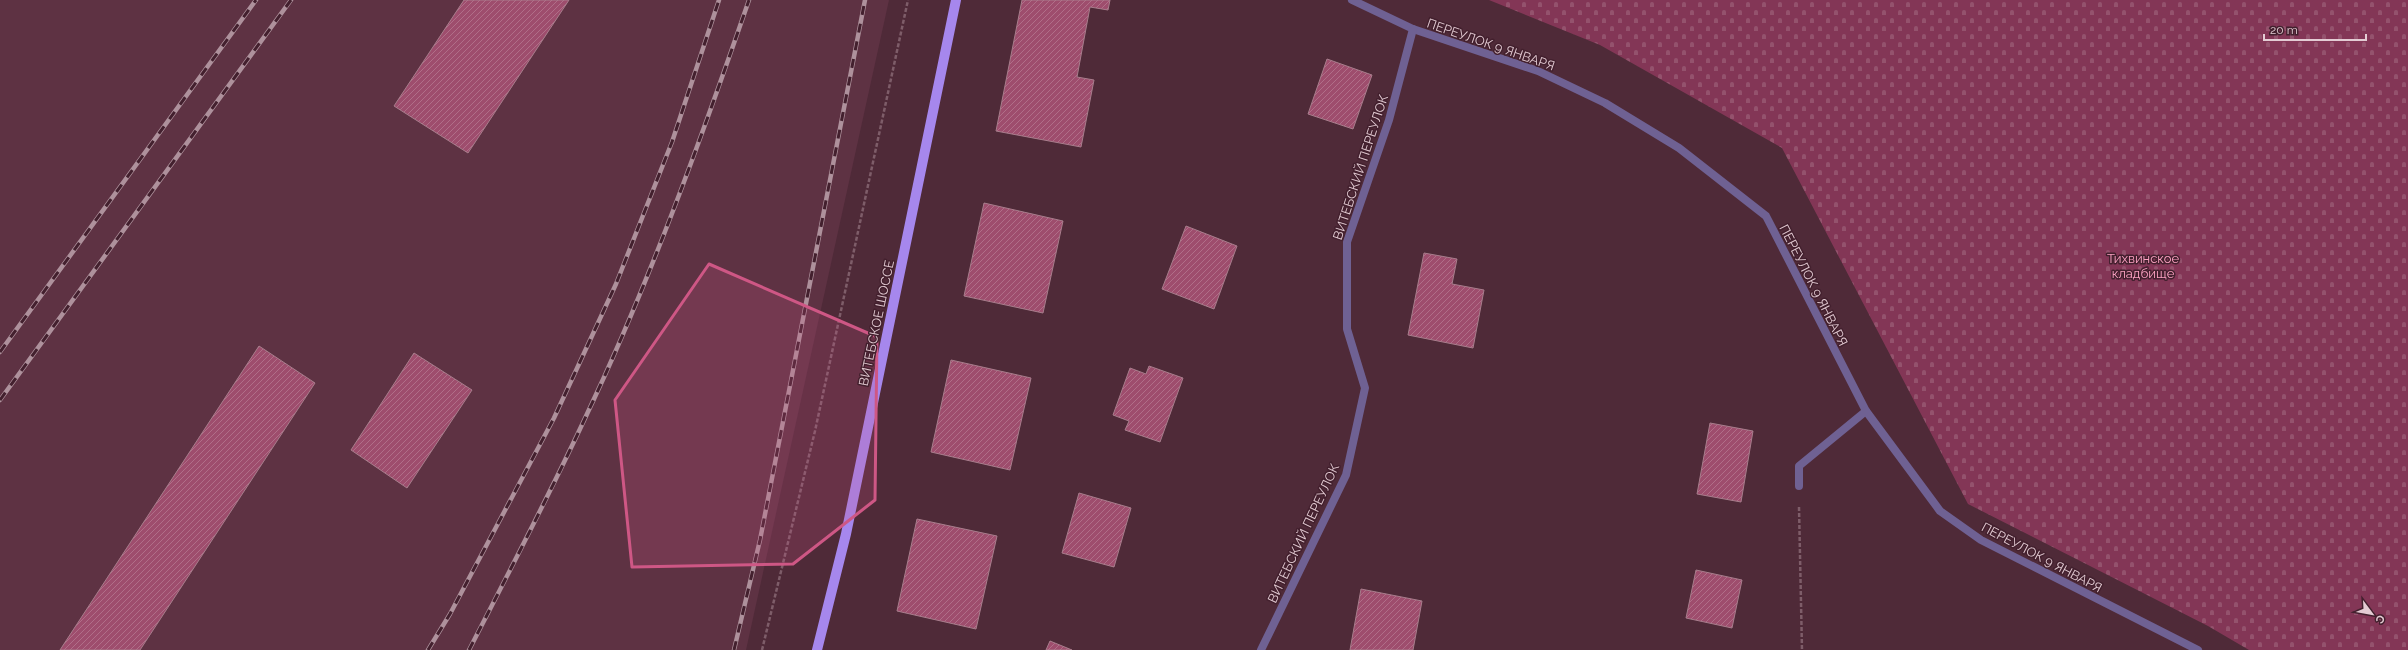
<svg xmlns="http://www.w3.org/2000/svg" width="2408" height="650" font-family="Raleway,sans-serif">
	<defs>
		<pattern id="cemetery-stones" width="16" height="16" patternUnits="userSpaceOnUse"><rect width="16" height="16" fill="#833656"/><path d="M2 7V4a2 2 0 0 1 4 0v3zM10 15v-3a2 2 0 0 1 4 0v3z" fill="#94526d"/></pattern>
		<pattern id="building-hatch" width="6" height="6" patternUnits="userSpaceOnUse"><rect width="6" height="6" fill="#9e4d6d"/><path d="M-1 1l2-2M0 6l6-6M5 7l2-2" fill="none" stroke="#b06e88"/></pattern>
	</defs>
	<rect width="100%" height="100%" fill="#4f2a38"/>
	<path fill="#5e3243" d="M0 0H889L746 650H0Z"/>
	<path fill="url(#cemetery-stones)" d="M1489 0H2408V650H2249L2208 626 1968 504 1782 148 1600 45Z"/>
	<g fill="url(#building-hatch)" stroke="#a87d8c">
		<path d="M464 0H569L468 153 394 106Z"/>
		<path d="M1022 0H1110L1108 10 1090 7 1077 77 1094 80 1081 147 996 131Z"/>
		<path d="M1327 59 1372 75 1353 129 1308 114Z"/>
		<path d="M984 203 1063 221 1043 313 964 296Z"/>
		<path d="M1186 226 1237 246 1214 309 1162 289Z"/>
		<path d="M1424 253 1457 259 1452 284 1484 290 1473 348 1408 335Z"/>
		<path d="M259 346 315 383 140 650H60Z"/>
		<path d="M414 353 472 390 407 488 351 450Z"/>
		<path d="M951 360 1031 378 1010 470 931 452Z"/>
		<path d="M1149 366 1183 378 1160 442 1125 430 1129 421 1113 415 1130 368 1146 374Z"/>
		<path d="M1710 423 1753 431 1741 502 1697 494Z"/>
		<path d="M1079 493 1131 508 1114 567 1062 553Z"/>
		<path d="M917 519 997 536 976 629 897 611Z"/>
		<path d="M1696 570 1742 580 1732 628 1686 618Z"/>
		<path d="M1361 589 1422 601 1413 650H1350Z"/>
		<path d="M1050 641 1072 650H1046Z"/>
	</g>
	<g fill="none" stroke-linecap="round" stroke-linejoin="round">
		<g stroke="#7e5d69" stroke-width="2.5" stroke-dasharray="4 2" stroke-linecap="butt">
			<path d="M1799 507 1802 650"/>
			<path d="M762 650 815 431 908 0"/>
		</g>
		<g stroke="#6f6193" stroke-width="8">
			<path d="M1352 0 1413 29 1538 71 1605 103 1679 148 1766 216 1866 411 1940 511 1981 540 2198 650"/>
			<path d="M1799 486V466L1866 411"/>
			<path d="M1261 650 1346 475 1365 388 1347 329V242L1389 120 1413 29"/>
		</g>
		<path stroke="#a687ed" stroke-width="10" d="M817 650 846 534 956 0"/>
		<g stroke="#ae919c" stroke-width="4.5">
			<g id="rail">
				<path d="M0 352 256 0"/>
				<path d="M0 400 291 0"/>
				<path d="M428 650 450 614 554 418 616 284 672 142 719 0"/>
				<path d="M469 650C509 572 550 494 587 414 650 281 701 139 749 0"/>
				<path d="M734 650 760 540 865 0"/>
			</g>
		</g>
		<use href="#rail" stroke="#43202e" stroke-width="3" stroke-dasharray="9" stroke-linecap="butt"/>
	</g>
	<path fill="#ce5785" fill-opacity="0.2" stroke="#ce5785" stroke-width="3" stroke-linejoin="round" d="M709 264 877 337 875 500 793 564 632 567 615 400Z"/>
	<g text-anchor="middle" stroke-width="3" stroke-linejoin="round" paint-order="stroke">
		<g font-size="13" fill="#e4ccd4" stroke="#43202e">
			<text transform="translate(1491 44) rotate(19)" y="5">ПЕРЕУЛОК 9 ЯНВАРЯ</text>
			<text transform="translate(1360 167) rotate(-72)" y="5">ВИТЕБСКИЙ ПЕРЕУЛОК</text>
			<text transform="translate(1814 285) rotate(63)" y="5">ПЕРЕУЛОК 9 ЯНВАРЯ</text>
			<text transform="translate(876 323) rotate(-78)" y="5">ВИТЕБСКОЕ ШОССЕ</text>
			<text transform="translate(1303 533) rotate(-65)" y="5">ВИТЕБСКИЙ ПЕРЕУЛОК</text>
			<text transform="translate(2042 557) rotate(28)" y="5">ПЕРЕУЛОК 9 ЯНВАРЯ</text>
		</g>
		<g font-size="13" fill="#fca1c2" stroke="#43202e">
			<text x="2143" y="263">Тихвинское<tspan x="2143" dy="15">кладбище</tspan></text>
		</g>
	</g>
	<g transform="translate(2372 614) rotate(122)" stroke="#43202e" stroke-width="3" paint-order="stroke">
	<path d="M0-3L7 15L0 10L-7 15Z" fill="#e4ccd4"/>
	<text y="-6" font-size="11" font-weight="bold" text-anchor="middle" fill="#e4ccd4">С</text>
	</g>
	<path d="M2264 34v6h102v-6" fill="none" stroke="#e4ccd4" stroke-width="2"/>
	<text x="2270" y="34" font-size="12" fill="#e4ccd4" stroke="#43202e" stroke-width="3" paint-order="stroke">20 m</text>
</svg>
